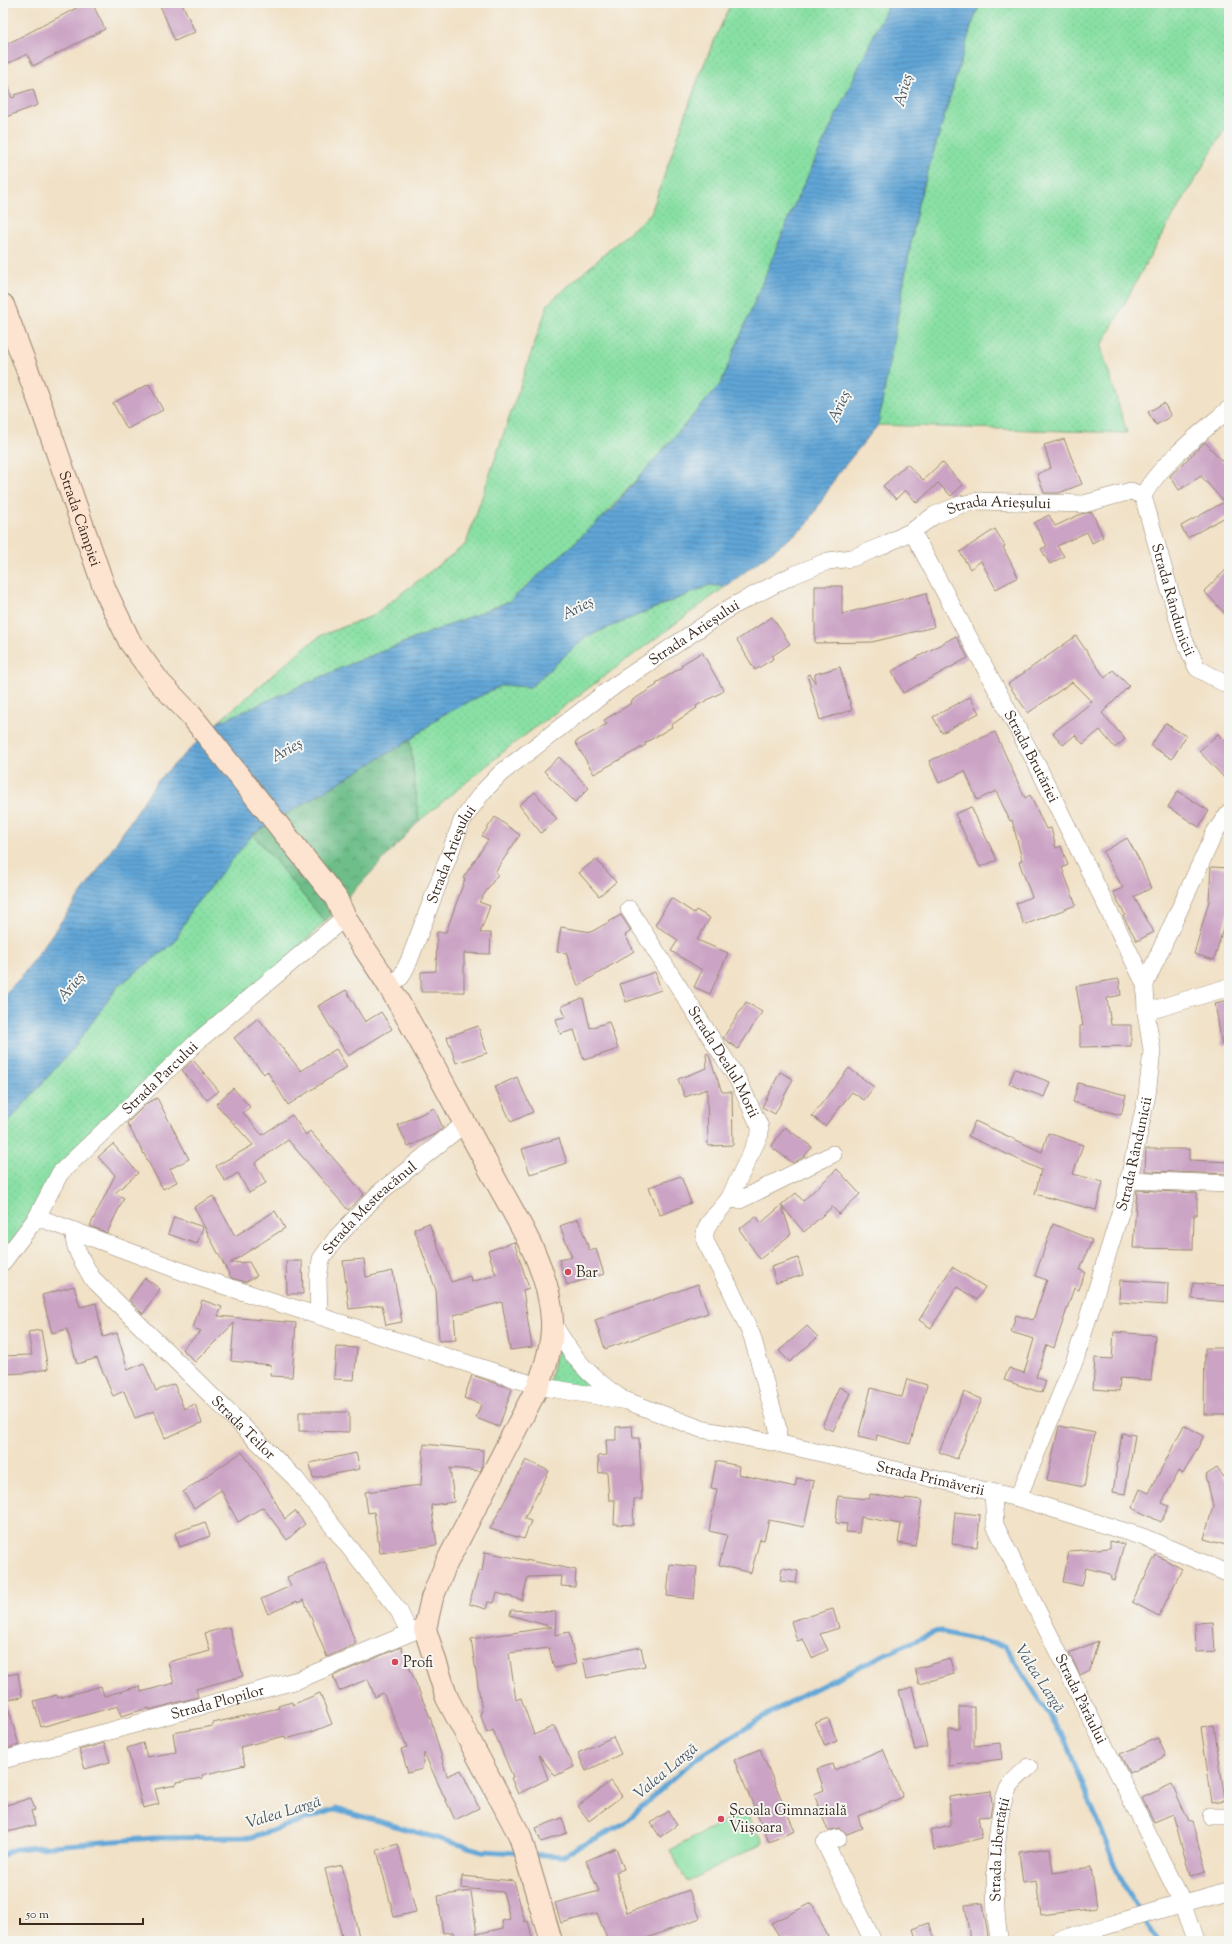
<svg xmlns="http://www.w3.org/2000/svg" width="1232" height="1944" font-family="'Sorts Mill Goudy',serif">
	<defs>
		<pattern id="grass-dots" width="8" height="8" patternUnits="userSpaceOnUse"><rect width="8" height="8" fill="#89e0a4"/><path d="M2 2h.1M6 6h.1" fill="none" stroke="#77c08d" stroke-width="1.8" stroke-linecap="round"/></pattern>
		<pattern id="forest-crowns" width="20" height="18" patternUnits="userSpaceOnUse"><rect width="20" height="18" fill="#6ebe8a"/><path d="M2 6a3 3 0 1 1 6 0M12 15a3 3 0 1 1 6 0" fill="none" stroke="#5c9b70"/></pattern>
		<pattern id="water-rules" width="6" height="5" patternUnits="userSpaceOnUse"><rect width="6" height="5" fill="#61a6d7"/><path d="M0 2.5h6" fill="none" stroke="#5187ae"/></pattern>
	</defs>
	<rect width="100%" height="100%" fill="#f6f6f2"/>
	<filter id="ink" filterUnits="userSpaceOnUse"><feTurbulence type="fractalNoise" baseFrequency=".025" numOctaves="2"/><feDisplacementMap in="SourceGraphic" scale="8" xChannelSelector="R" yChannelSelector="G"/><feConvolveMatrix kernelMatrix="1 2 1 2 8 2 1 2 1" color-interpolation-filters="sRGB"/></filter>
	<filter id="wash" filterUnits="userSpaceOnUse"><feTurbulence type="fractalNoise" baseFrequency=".012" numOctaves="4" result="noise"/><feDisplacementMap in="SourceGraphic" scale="16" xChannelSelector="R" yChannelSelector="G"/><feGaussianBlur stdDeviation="0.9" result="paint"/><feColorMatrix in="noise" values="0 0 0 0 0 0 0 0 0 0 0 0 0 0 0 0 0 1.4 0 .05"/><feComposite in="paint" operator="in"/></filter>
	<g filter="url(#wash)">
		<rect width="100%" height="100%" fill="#f1e1c6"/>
		<g fill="url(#grass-dots)" stroke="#628561">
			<path d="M731 3H889L795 203 721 384 605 515 510 601 355 662 217 723 305 647 322 635 372 616 466 544 548 304 651 213 701 71Z"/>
			<path d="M980 3H1229V122L1151 254 1101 347 1127 433 878 425 918 204 972 24Z"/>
			<path d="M710 585 725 587 513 744 419 821 410 740 441 716 502 685 530 687 586 637Z"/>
			<path d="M253 834 325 922 66 1171 3 1262V1128L75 1046 118 986 174 943 191 910Z"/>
			<path d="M558 1344 573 1370 601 1390 549 1384Z"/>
		</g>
		<path fill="url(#forest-crowns)" stroke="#547454" d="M410 740 419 821 325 922 253 834Z"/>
		<path fill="#89e0a4" stroke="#628561" d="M746 1811 763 1843 687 1882 670 1850Z"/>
		<path fill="url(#water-rules)" stroke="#4e687a" d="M889 3H980L972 24 918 204 878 425 837 475 807 525 725 587 710 585 586 637 530 687 502 685 441 716 410 740 253 834 191 910 174 943 118 986 75 1046 3 1128V996L22 976 96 873 157 781 217 723 355 662 510 601 611 510 721 383 795 203Z"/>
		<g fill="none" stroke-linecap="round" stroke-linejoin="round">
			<g stroke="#61a6d7" stroke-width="5">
				<path d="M530 1854 562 1856 622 1825 695 1759 789 1702 883 1655 937 1631 1005 1646 1064 1738 1125 1888 1158 1941"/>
				<path d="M3 1855 14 1849 153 1838 253 1837 336 1809 482 1851 520 1853"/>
			</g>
		</g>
		<g id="blocks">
			<g fill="#cba3c4">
				<path d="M86 3H92L105 29 33 66 27 54 3 66V46Z"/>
				<path d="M159 3H182L195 32 175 41Z"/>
				<path d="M3 78H6L12 98 15 97 14 95 33 89 38 105 3 118Z"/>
				<path d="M149 384 163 410 127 429 113 403Z"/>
				<path d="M1164 403 1171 416 1156 425 1148 412Z"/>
				<path d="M1064 439 1082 484 1059 493H1044L1037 474 1051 468 1044 445Z"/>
				<path d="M1205 442 1229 469V515L1187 538 1181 526 1224 502 1201 476 1179 490 1170 476Z"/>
				<path d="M942 462 963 485 951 496 938 483 917 503 905 490 896 499 883 486 907 464 923 480Z"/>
				<path d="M1092 512 1103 537 1092 543 1087 532 1057 546 1064 556 1050 564 1041 549 1047 546 1034 523 1049 515 1055 526 1081 514Z"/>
				<path d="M995 529 1005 546 1003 547 1018 577 996 589 981 561 970 569 960 552Z"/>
				<path d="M1229 567V618L1204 591Z"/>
				<path d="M815 586H842V614L926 593 934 627 872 642 815 643Z"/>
				<path d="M772 617 790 644 772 656 773 659 755 670 737 640Z"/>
				<path d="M956 636 968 658 903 693 892 671Z"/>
				<path d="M1076 636 1105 678 1113 670 1129 686 1102 713 1125 739 1115 748 1100 730 1083 744 1075 735 1063 745 1053 733 1092 702 1072 682 1028 713 1008 684Z"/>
				<path d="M702 652 724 691 696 706 697 708 671 725 672 727 645 743 646 745 594 774 575 742 607 724 604 720 632 703 631 701 657 685 656 683 682 667 681 665Z"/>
				<path d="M840 667 852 710 820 720 807 675 810 674 815 683V674Z"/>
				<path d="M970 697 979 713 942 733 933 717Z"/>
				<path d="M1165 723 1186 736 1172 759 1151 746Z"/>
				<path d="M995 732 1025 798 1030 795 1046 829 1051 828 1056 848 1061 846 1068 865 1062 868 1076 905 1024 925 1016 903 1032 897 1019 862 1022 860 1012 820 1010 821 996 791 977 800 965 771 939 783 929 761Z"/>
				<path d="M1218 734 1229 745V783L1199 751Z"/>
				<path d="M559 757 589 788 575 802 544 771Z"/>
				<path d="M1178 791 1209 811 1199 827 1168 807Z"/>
				<path d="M535 792 557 819 541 833 519 805Z"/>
				<path d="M971 807 997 860 980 867 955 814Z"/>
				<path d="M495 817 520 835 495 872 498 874 479 902 490 906 480 933H491L490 954 464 953V992H421V972L436 971 437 932H446L465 879 463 878 488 840 482 836Z"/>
				<path d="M1127 838 1141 863 1151 888 1134 897 1154 932 1137 941 1123 916 1125 915 1113 892 1123 888 1103 852Z"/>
				<path d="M596 859 616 882 599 896 579 873Z"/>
				<path d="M1211 867 1229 868V908L1214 960 1194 954 1209 901Z"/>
				<path d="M671 898 694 913 696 910 710 918 697 940 728 953 710 994 694 987 702 970 671 951 678 940 655 925Z"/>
				<path d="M621 915 631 931 625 935 634 951 578 986 566 953 557 952 561 927 591 932Z"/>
				<path d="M655 972 661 990 626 1002 620 984Z"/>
				<path d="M1119 979 1121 995 1107 998 1111 1025H1131V1046L1080 1047V1026H1083L1076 986Z"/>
				<path d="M346 990 365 1022 381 1012 392 1029 348 1056 318 1006Z"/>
				<path d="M583 998 590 1028 609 1022 618 1049 584 1060 574 1030 560 1034 556 1019 565 1017 562 1006Z"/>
				<path d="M1229 1000V1044L1222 1045 1215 1003Z"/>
				<path d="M746 1002 762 1012 738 1049 723 1038Z"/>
				<path d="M258 1018 301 1071 336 1049 347 1067 288 1105 267 1071 264 1074 234 1038Z"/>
				<path d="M478 1026 487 1053 456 1063 447 1037Z"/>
				<path d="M708 1053 722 1092H732L733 1145 708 1146 707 1089 685 1097 678 1079 707 1068 706 1054Z"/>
				<path d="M193 1060 219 1091 207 1100 182 1070Z"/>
				<path d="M849 1068 874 1087 864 1100 852 1092 825 1126 812 1116Z"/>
				<path d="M1015 1069 1050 1082 1044 1097 1009 1084Z"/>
				<path d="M780 1072 793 1079 775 1114 762 1107Z"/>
				<path d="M517 1077 533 1112 511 1122 495 1087Z"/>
				<path d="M1078 1083 1126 1095 1121 1115 1073 1102Z"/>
				<path d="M233 1088 250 1107 243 1113 262 1135 292 1115 306 1135 310 1131 364 1194 348 1210 288 1140 255 1163 266 1183 249 1193 238 1173 225 1181 216 1166 253 1145 216 1104Z"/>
				<path d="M157 1098 189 1159 170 1169 177 1182 163 1189 127 1123 147 1103Z"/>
				<path d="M434 1108 443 1128 435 1134 408 1147 398 1125Z"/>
				<path d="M975 1121 1042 1152 1048 1133 1083 1145 1073 1174 1103 1182 1096 1210 1035 1194 1041 1170 968 1136Z"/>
				<path d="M785 1127 812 1147 804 1157 793 1163 771 1147Z"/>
				<path d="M559 1138 567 1163 530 1174 522 1149Z"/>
				<path d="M113 1144 138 1173 115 1193 124 1198 107 1233 90 1226 115 1175 98 1157Z"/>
				<path d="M1146 1149H1189V1160L1229 1162V1174L1145 1171Z"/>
				<path d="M837 1169 860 1194 839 1214 832 1207 804 1232 782 1206 791 1234 760 1259 739 1229 756 1216 761 1223 796 1193 803 1201Z"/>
				<path d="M681 1176 691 1203 660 1215 649 1187Z"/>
				<path d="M1137 1190 1197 1193V1215H1194L1193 1249 1133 1248Z"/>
				<path d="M213 1196 235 1236 275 1211 285 1228 230 1263 249 1262 257 1276 245 1282 231 1278 194 1207Z"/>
				<path d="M174 1217 203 1227 197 1244 168 1234Z"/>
				<path d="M578 1219 590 1251 596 1249 604 1274 567 1285 559 1260 572 1257 560 1226Z"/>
				<path d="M429 1223 451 1282 470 1276 471 1282 496 1275 488 1251 514 1242 529 1288 523 1290 532 1347 510 1350 502 1302 454 1315 456 1340 439 1341 436 1290 414 1229Z"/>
				<path d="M1053 1224 1092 1240 1080 1270 1085 1272 1079 1290 1074 1288 1054 1348 1047 1345 1036 1377 1046 1381 1042 1393 1004 1380 1009 1368 1024 1373 1034 1339 1011 1332 1016 1315 1033 1320 1047 1280 1035 1276Z"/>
				<path d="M798 1258 803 1275 776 1283 771 1267Z"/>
				<path d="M364 1259 366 1277 393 1271 402 1322 386 1325 382 1305 349 1309 343 1261Z"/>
				<path d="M286 1261H302L303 1294H287Z"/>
				<path d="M952 1267 985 1287 977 1300 957 1287 931 1328 919 1320Z"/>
				<path d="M145 1278 160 1289 143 1314 129 1300Z"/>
				<path d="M1120 1280 1168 1283 1167 1305 1119 1302Z"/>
				<path d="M1193 1283 1229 1286V1302L1192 1299Z"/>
				<path d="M698 1284 708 1313 605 1349 595 1320Z"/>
				<path d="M74 1286 80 1307 96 1303 103 1337 117 1333 128 1370 144 1363 156 1391 174 1384 184 1409 195 1404 202 1423 165 1438 154 1411 135 1418 124 1391 113 1396 97 1358 77 1364 67 1329 52 1333 42 1295Z"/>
				<path d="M202 1300 222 1307 218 1316 296 1323 292 1377 270 1376 271 1365 231 1361 234 1323 195 1362 182 1349 201 1331 193 1328Z"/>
				<path d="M807 1326 818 1337 790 1362 779 1351Z"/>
				<path d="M41 1330 48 1369 24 1373 3 1374V1356L32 1355 28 1332Z"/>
				<path d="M1114 1332 1155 1335 1151 1380 1120 1378 1119 1391 1093 1389 1095 1358 1112 1359Z"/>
				<path d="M336 1347 357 1348 354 1380 334 1379Z"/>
				<path d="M1205 1348H1228L1227 1414H1204Z"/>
				<path d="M472 1375 512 1389 499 1427 476 1418 481 1404 464 1398Z"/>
				<path d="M907 1379 927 1385 910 1444 877 1435 876 1441 858 1437 871 1388 902 1397Z"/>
				<path d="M839 1387 850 1393 833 1431 822 1426Z"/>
				<path d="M964 1392 982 1399 957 1459 939 1452Z"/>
				<path d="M299 1412H349V1432L299 1431Z"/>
				<path d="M1184 1425 1204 1436 1183 1474 1178 1471 1162 1503 1169 1506 1161 1522 1132 1508 1140 1489 1149 1493Z"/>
				<path d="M632 1426 633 1438H639L642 1499H634L633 1525 614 1524 615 1500H609L607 1472 599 1473 598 1456 607 1455 606 1440H616V1427Z"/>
				<path d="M1059 1426 1095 1433 1084 1487 1047 1480Z"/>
				<path d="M1122 1433 1135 1435 1125 1494 1113 1492Z"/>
				<path d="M424 1444 483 1450 482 1468 480 1471 450 1468 454 1502 431 1505 437 1545 380 1553 374 1512 368 1513 365 1492 421 1485Z"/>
				<path d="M242 1452 267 1487 285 1519 295 1511 305 1524 287 1540 263 1507 238 1522 221 1490 194 1508 183 1492Z"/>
				<path d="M356 1453 360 1469 313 1478 310 1463Z"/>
				<path d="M526 1460 549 1471 524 1519 531 1521 524 1539 490 1529Z"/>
				<path d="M716 1461 739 1466 738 1474 795 1487 797 1478 814 1481 804 1527 769 1520 764 1540 760 1539 751 1573 719 1565 727 1535 709 1531 717 1489 711 1488Z"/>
				<path d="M1217 1468 1229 1484V1525L1226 1545 1204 1539 1213 1506 1206 1475Z"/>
				<path d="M870 1494 905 1500V1498L922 1500 915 1546 898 1543 901 1524 861 1517 859 1533 846 1532 847 1524 836 1523 838 1496 869 1499Z"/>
				<path d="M955 1512 980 1515 977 1547 952 1544Z"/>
				<path d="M205 1522 210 1536 180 1547 175 1533Z"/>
				<path d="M1110 1541 1124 1544 1114 1581 1111 1580 1110 1574 1086 1568 1082 1586 1063 1582 1069 1551 1110 1548Z"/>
				<path d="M485 1552 576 1570 575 1587 561 1586 562 1576 528 1577 522 1600 497 1593 494 1603 488 1602 486 1609 469 1604 479 1571H482Z"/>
				<path d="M1156 1555 1182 1569 1159 1616 1132 1602Z"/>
				<path d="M325 1562 356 1644 327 1657 304 1600 297 1603V1601L268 1614 261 1599 291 1586 287 1577Z"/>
				<path d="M670 1564 697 1567 694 1599 667 1596Z"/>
				<path d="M782 1568 798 1571 796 1583 780 1581Z"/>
				<path d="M833 1609 839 1628 820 1634 828 1650 812 1658 803 1639 797 1641 791 1621Z"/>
				<path d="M511 1610 556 1612 555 1635 569 1632 576 1664 554 1668 549 1648 509 1653 516 1700 521 1698 534 1735 554 1726 574 1767 555 1776 539 1755 548 1779 518 1794 511 1778 513 1777 493 1730 487 1733 480 1713 482 1712 471 1639 552 1627 510 1615Z"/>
				<path d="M1213 1622 1215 1651 1196 1652 1195 1623Z"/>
				<path d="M229 1627 243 1676 196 1689 198 1697 149 1710V1708L121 1716 118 1706 41 1727 34 1701 57 1695 58 1698 101 1686 104 1696 140 1686 141 1692 174 1683 168 1662 210 1651 205 1633Z"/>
				<path d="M1098 1641 1090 1670 1080 1675 1069 1653Z"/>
				<path d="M401 1647 431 1720 447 1776 461 1770 479 1808 455 1820 424 1753 422 1769 408 1773 401 1749 407 1747 383 1693 375 1697 368 1679 339 1691 333 1676Z"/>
				<path d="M641 1647 645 1666 587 1678 583 1659Z"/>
				<path d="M950 1659 954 1674 919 1684 915 1669Z"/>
				<path d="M18 1673 22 1697 7 1700 3 1676Z"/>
				<path d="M912 1687 927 1747 915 1750 899 1691Z"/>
				<path d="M320 1693 332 1724 312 1732 286 1739 285 1736 240 1747 245 1765 202 1775 203 1778 176 1782V1785L155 1789 159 1804 143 1808 127 1748 143 1743 147 1757 176 1752 173 1733 213 1726V1723L279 1708 278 1706 292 1702V1705Z"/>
				<path d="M7 1704 19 1745 3 1750V1705Z"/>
				<path d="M959 1707H974V1746L1000 1743 1002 1759 949 1766V1729H959Z"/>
				<path d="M828 1718 837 1741 825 1746 815 1723Z"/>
				<path d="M1214 1725 1225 1800 1212 1802 1201 1727Z"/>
				<path d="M613 1737 621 1754 586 1771 578 1753Z"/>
				<path d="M1158 1738 1166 1756 1129 1773 1120 1754Z"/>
				<path d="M104 1743 110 1762 85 1769 79 1750Z"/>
				<path d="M760 1749 795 1831 769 1842 734 1760Z"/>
				<path d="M883 1749 903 1797 858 1816 862 1828 847 1834 839 1828 828 1831 814 1794 824 1790 817 1769 832 1764 834 1770Z"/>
				<path d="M611 1781 622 1796 589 1821 578 1806Z"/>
				<path d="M1172 1784 1189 1822H1192L1206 1871 1190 1876 1173 1814 1154 1822 1142 1798Z"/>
				<path d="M991 1791 992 1805 990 1816 978 1817 982 1838 934 1850 930 1830 951 1825 949 1797Z"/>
				<path d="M31 1798 35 1810 31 1811 35 1825 3 1833V1806Z"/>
				<path d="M668 1811 677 1825 660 1837 651 1823Z"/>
				<path d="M562 1818 567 1833 541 1842 536 1828Z"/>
				<path d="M398 1844 416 1912 394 1917 377 1850Z"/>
				<path d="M616 1848 624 1869 616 1872 627 1913 689 1890 700 1918 639 1941H608L597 1913 561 1923 555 1903 599 1891 586 1861Z"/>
				<path d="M1050 1848 1053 1873 1091 1867 1097 1908 1041 1915 1036 1881 1023 1883 1019 1852Z"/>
				<path d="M342 1865 360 1941H343L325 1869Z"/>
				<path d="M462 1876 514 1881 525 1922 528 1921 533 1941H455L453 1932 443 1933 438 1896 471 1891 477 1934 503 1928 502 1921 510 1919 503 1892 461 1888Z"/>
				<path d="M812 1903 830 1941H782L771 1923Z"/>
				<path d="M983 1903 988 1937 970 1940 965 1905Z"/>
				<path d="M929 1923 936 1941H917L913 1929Z"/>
			</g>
		</g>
	</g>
	<g filter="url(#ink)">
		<use href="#blocks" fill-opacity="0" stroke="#968672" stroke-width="1"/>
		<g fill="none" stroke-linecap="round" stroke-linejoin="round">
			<g stroke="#968672" stroke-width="18">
				<g id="minor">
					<path id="s1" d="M1143 496 1183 637 1197 668 1229 686"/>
					<path d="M1143 496C1159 465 1202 432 1229 409"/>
					<path id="s2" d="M912 531 1037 765 1145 984"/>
					<path id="s3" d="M629 909 738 1080 760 1127V1134L729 1199 709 1223 705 1232V1241L729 1286 752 1336 778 1429 777 1443"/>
					<path id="s4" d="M389 985 401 977 409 961 462 821 481 794 501 773 614 686 731 607 791 576 828 561 852 558 882 546 912 531 935 515 960 505 978 501 1084 504 1131 491 1143 496"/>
					<path d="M1146 1012 1229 987"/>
					<path d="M1128 1180 1229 1184"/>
					<path d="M729 1199 740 1200 833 1154"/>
					<path id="s5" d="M37 1217 197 1277 538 1386 627 1401 701 1429 777 1443 1018 1498 1143 1537 1229 1574"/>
					<path id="s6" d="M74 1232C73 1249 84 1263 92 1278L295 1478 399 1611 409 1632"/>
					<path id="s7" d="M3 1262 37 1217 60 1173 199 1040 344 918"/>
					<path id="s8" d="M319 1316 318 1278 321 1259 337 1237 379 1193 465 1123"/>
					<path d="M552 1321C570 1355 589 1377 621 1398"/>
					<path id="s9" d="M993 1493 995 1525 1182 1902 1195 1941"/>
					<path id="s10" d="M1018 1498 1076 1357 1125 1197 1147 1095 1152 1051 1146 1012 1145 984 1215 832 1229 812"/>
					<path id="s11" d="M3 1760 298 1680 419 1629"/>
					<path d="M1211 1816H1229"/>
					<path d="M838 1838 825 1843 873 1941"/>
					<path id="s12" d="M1000 1941C992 1911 994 1816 1008 1789 1012 1781 1022 1773 1029 1767"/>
					<path d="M1057 1941C1114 1924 1171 1905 1229 1891"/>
				</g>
			</g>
			<g stroke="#968672" stroke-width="24">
				<g id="secondary">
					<path id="s13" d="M3 305 42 409 105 590 130 642 160 683 190 714 336 898C349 930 371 956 389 986 426 1049 460 1115 495 1179 519 1223 550 1270 552 1321 553 1343 546 1366 538 1386L446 1564 432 1598 425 1629 447 1698 520 1836 551 1941"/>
				</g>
			</g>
			<use href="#minor" stroke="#fff" stroke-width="17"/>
			<use href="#secondary" stroke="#fde4d1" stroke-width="22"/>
		</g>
	</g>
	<g fill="#d1495b" stroke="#f6f6f2" stroke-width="1.5">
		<circle cx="568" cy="1272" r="4"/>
		<circle cx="395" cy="1662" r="4"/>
		<circle cx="721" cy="1819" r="4"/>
	</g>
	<g text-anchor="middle" stroke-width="4" stroke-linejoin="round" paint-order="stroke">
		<g font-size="15" fill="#3b2a1e" stroke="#f6f6f2">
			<text dy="5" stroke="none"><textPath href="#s4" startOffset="819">Strada Arieșului</textPath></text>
			<text dy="5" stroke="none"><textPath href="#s13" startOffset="227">Strada Câmpiei</textPath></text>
			<text dy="5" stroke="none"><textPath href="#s1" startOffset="108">Strada Rândunicii</textPath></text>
			<text dy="5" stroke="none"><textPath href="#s4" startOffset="483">Strada Arieșului</textPath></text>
			<text dy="5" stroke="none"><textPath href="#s2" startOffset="255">Strada Brutăriei</textPath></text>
			<text dy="5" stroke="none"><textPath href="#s4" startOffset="147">Strada Arieșului</textPath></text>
			<text dy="5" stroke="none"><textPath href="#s3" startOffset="180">Strada Dealul Morii</textPath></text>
			<text dy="5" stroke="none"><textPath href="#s7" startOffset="244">Strada Parcului</textPath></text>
			<text dy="5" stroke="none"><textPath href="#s10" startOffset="364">Strada Rândunicii</textPath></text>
			<text dy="5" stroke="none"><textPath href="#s8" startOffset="128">Strada Mesteacănul</textPath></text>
			<text dy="5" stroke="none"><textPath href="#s6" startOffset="263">Strada Teilor</textPath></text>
			<text dy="5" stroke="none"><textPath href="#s5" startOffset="933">Strada Primăverii</textPath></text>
			<text dy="5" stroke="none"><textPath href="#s9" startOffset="226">Strada Pârâului</textPath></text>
			<text dy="5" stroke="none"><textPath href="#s11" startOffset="222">Strada Plopilor</textPath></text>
			<text dy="5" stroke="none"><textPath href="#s12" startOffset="92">Strada Libertății</textPath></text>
		</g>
		<g font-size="15" fill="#3b2a1e" stroke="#f6f6f2" text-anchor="start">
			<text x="576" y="1277">Bar</text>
			<text x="403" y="1667">Profi</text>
			<text x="729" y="1815">Şcoala Gimnazială<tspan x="729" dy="17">Viişoara</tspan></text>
		</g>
		<g font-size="16" font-style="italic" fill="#48555f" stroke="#f6f6f2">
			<text transform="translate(902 90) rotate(-74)" y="6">Arieș</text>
			<text transform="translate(838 406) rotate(-65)" y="6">Arieș</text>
			<text transform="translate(577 607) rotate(-27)" y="6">Arieș</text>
			<text transform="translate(286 749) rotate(-29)" y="6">Arieș</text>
			<text transform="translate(70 986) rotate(-50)" y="6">Arieș</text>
			<text transform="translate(1041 1678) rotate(57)" y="6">Valea Largă</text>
			<text transform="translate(665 1770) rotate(-40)" y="6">Valea Largă</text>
			<text transform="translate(283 1811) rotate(-17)" y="6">Valea Largă</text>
		</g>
	</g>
	<rect width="1232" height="1944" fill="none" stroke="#f6f6f2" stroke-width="16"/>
	<path d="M20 1918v6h123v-6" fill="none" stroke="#3b2a1e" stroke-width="2"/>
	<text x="26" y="1918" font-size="12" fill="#3b2a1e" stroke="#f6f6f2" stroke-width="3" paint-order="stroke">50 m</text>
</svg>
